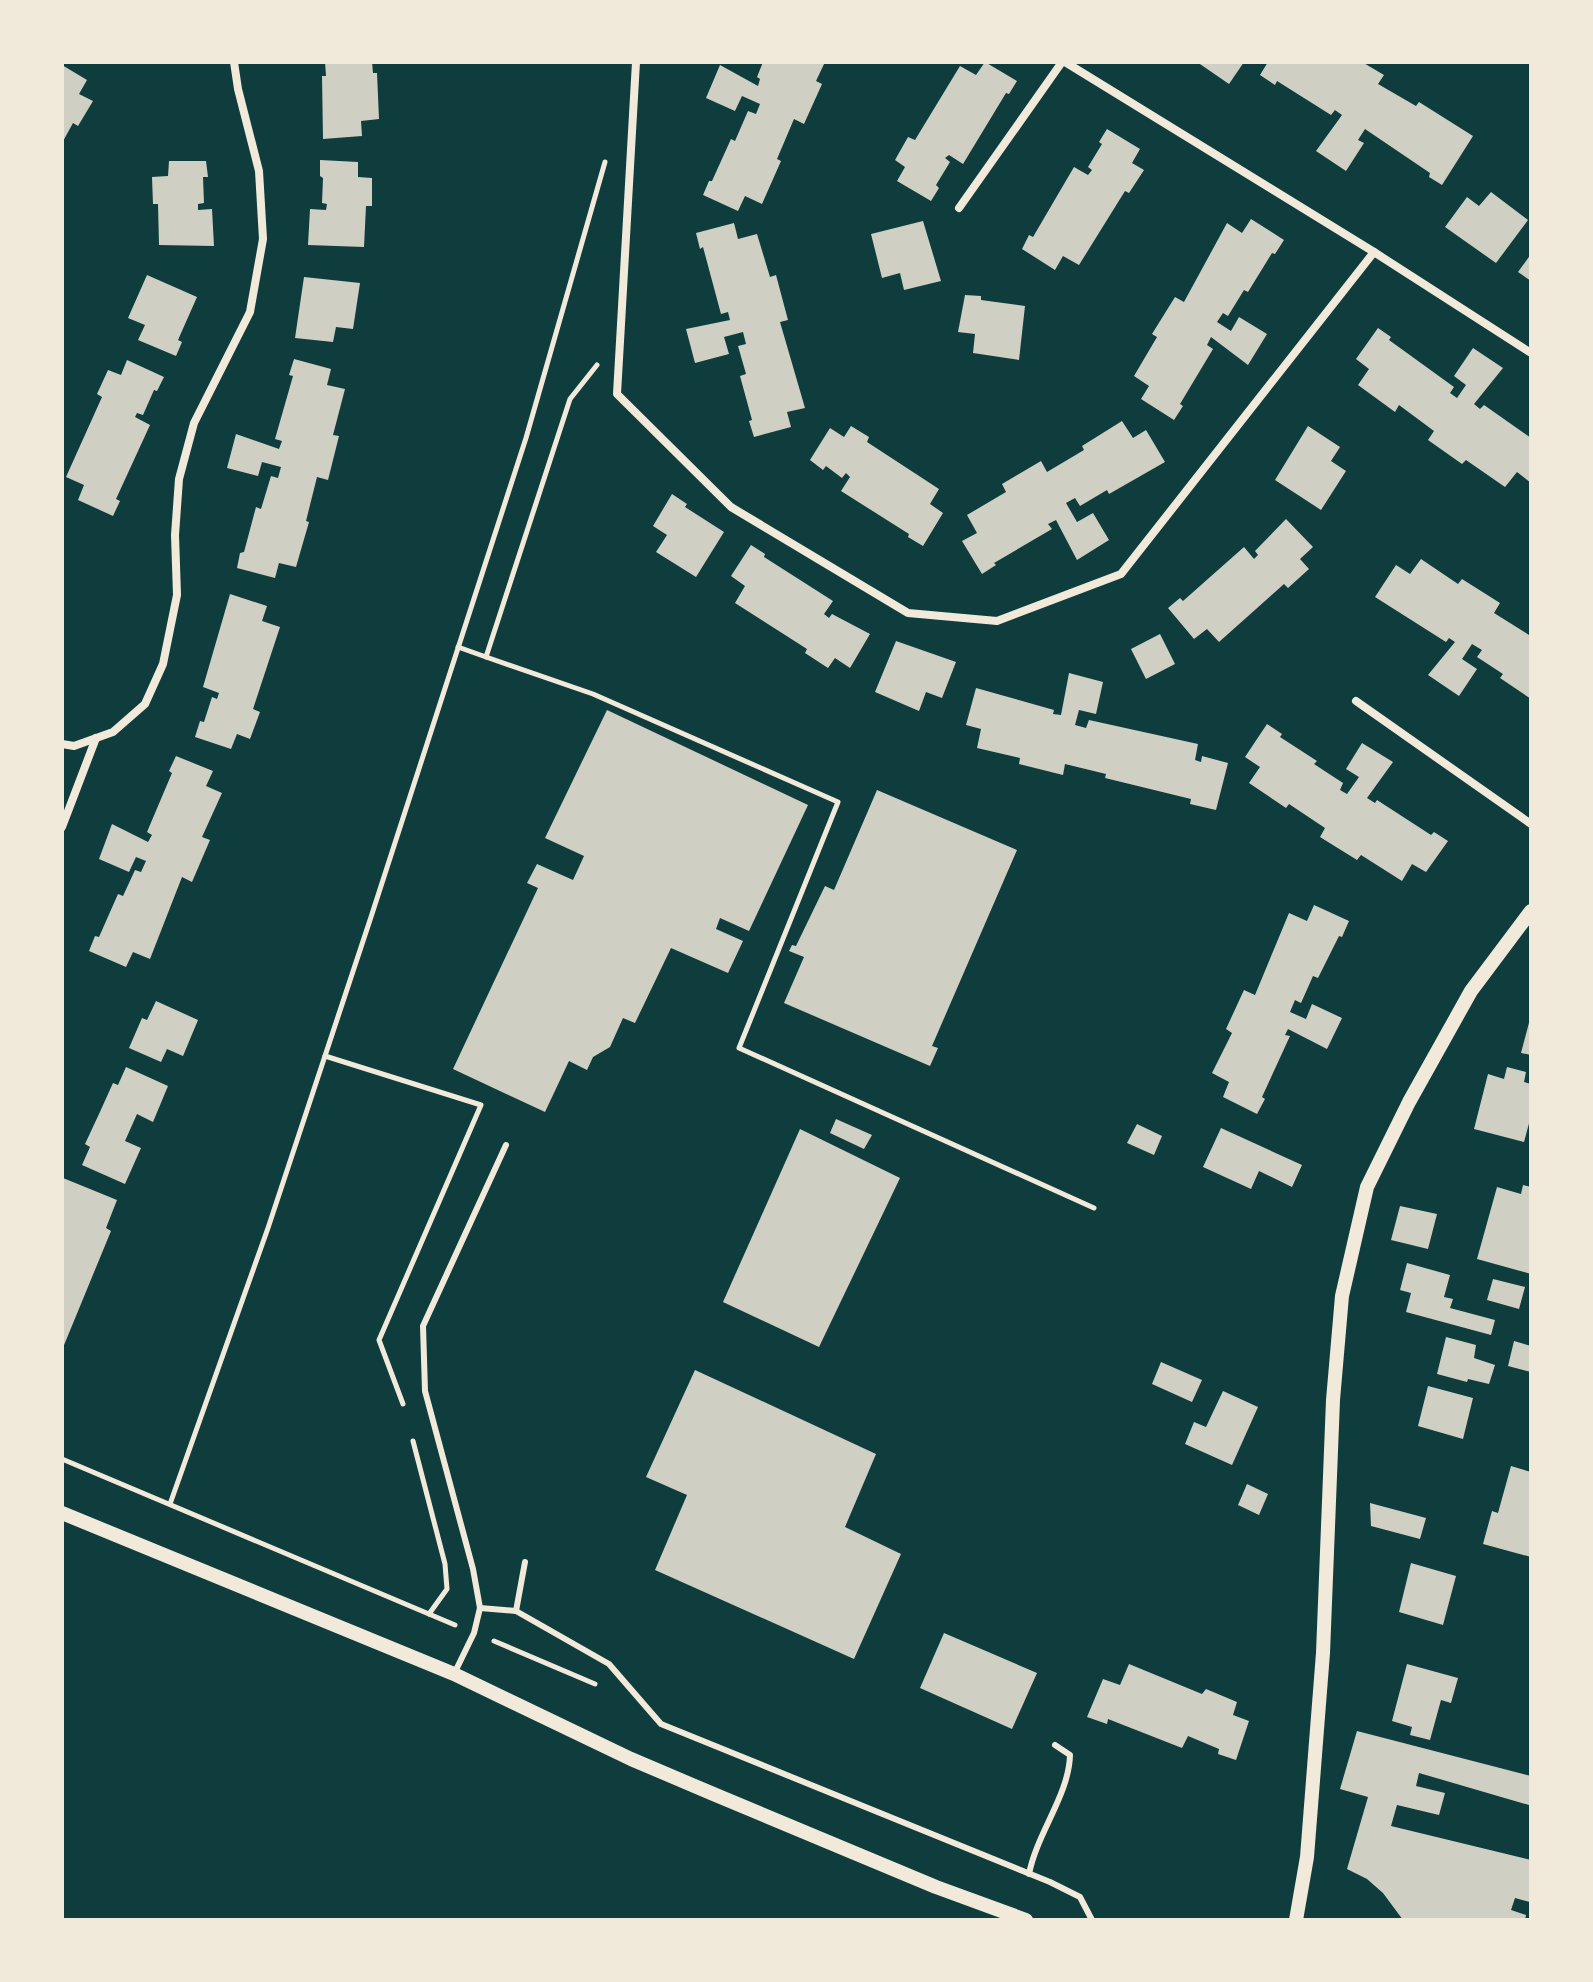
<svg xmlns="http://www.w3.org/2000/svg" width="1593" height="1982" font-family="'DM Sans',sans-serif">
	<rect width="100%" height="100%" fill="#0f3d3e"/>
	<g fill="#cfcfc3">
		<path d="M325 62H372L373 73H377L379 119 361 121 362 136 323 139 322 76H326Z"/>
		<path d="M763 62H825L816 81 822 84 804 124 794 119 777 159 781 161 762 204 745 196 738 211 703 195 709 181H712L731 139 735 141 748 111 756 114 760 104 742 96 735 111 706 98 720 65 758 86 760 79 757 77Z"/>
		<path d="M985 62 1017 81 1009 94 1006 93 963 164 949 155 945 158 950 162 936 185 939 188 931 201 897 181 905 167 895 160 908 137 915 140 960 66 976 75Z"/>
		<path d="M1197 62H1244L1229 84Z"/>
		<path d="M1268 62H1362L1384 75 1378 84 1416 106 1419 102 1473 136 1442 185 1429 177 1430 173 1365 129 1358 140 1364 143 1346 171 1316 151 1342 115 1335 110 1331 115 1277 81 1275 85 1260 75Z"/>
		<path d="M62 65 87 80 79 94 93 101 78 126 73 123 62 143Z"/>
		<path d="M1107 129 1140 149 1132 163 1144 170 1129 193 1125 191 1079 265 1063 256 1055 270 1022 249 1029 235 1033 237 1074 167 1088 175 1092 170 1088 167 1102 144 1099 142Z"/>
		<path d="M320 160 358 162V177L372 178V206H366L364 247 308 245 310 209 326 210 327 204 322 203 323 178 320 176Z"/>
		<path d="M169 161H206L208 177H203L204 203 198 204V210L212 209 214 246 159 245 158 204H153L152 177 168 176Z"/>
		<path d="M1491 192 1528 220 1496 263 1445 227 1467 197 1479 206Z"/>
		<path d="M1251 219 1284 240 1275 254 1272 253 1248 292 1244 290 1228 316 1223 313 1217 322 1231 331 1239 317 1267 334 1248 365 1211 337 1207 345 1213 349 1180 404 1183 406 1174 420 1141 399 1149 386 1134 376 1157 337 1152 334 1175 297 1184 302 1227 223 1242 233Z"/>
		<path d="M923 221 941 281 904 290 900 273 882 278 871 234Z"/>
		<path d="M734 223 738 239 757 234 770 277 776 275 788 320 780 322 805 408 787 412 791 427 754 437 749 421 752 420 740 376 746 374 738 346 746 344 743 332 724 337 729 354 695 363 686 329 730 320 728 312 721 314 703 247 700 249 696 233Z"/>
		<path d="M1531 254V281L1518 272Z"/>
		<path d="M147 275 197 297 178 340 182 342 176 356 138 340 145 325 128 318Z"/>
		<path d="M304 277 360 283 353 329 336 327 333 342 295 338Z"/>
		<path d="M965 295 981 296V300L1025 306 1019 360 973 353 975 334 958 332Z"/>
		<path d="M1378 328 1391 337 1389 340 1454 387 1450 393 1457 398 1466 385 1454 376 1473 348 1503 368 1474 404 1480 409 1484 405 1531 438V483L1517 472 1505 487 1466 460 1462 464 1428 440 1434 431 1399 405 1395 412 1358 385 1369 369 1356 359Z"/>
		<path d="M294 359 331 369 327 385 345 389 333 435 339 436 328 480 317 477 306 521 309 522 296 567 279 563 275 578 237 568 240 553 244 552 256 507 261 509 271 476 278 478 281 467 262 462 258 476 227 468 236 434 279 449 282 441 275 439 293 376 289 375Z"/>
		<path d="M127 360 164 377 157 391 154 390 143 415 137 413 135 417 150 425 116 499 120 501 113 516 78 500 84 485 66 477 102 397 97 394 108 370 121 375Z"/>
		<path d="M1122 421 1133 438 1146 430 1165 462 1109 494 1107 490 1080 506 1075 498 1066 503 1077 522 1093 513 1109 540 1077 560 1056 520 1048 524 1052 529 994 563 996 565 982 574 962 541 977 533 967 515 1006 492 1002 484 1041 461 1047 472 1084 450 1082 446Z"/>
		<path d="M851 426 869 437 867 442 939 489 930 504 943 513 923 546 908 537 909 534 841 491 850 477 846 473 842 478 826 466 823 470 810 460 830 428 844 437Z"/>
		<path d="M1308 426 1340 447 1331 461 1346 471 1321 510 1275 480Z"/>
		<path d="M672 494 687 504 685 507 724 532 696 577 656 552 667 535 653 526Z"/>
		<path d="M1286 519 1313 547 1300 559 1309 569 1288 588 1284 584 1219 642 1207 629 1194 639 1168 608 1180 598 1183 601 1244 547 1254 559 1258 555 1255 551Z"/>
		<path d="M751 545 765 554 764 557 833 601 824 614 829 618 832 614 870 634 850 668 835 658 828 668 805 653 807 649 735 603 745 586 731 576Z"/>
		<path d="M1421 559 1458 584 1462 579 1500 603 1494 613 1529 635 1531 633V699L1500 678 1503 674 1477 657 1482 650 1472 644 1462 659 1477 669 1459 696 1428 675 1455 642 1449 638 1446 642 1375 597 1396 565 1410 574Z"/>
		<path d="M230 594 267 606 262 621 280 627 253 709 260 712 250 739 237 734 231 749 195 737 200 721 204 722 212 697 217 699 219 693 203 687Z"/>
		<path d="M1160 634 1175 664 1146 679 1131 649Z"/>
		<path d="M896 641 956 662 942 698 926 692 919 711 875 692Z"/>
		<path d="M1069 673 1103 682 1096 714 1079 710 1075 725 1086 728 1089 720 1198 744 1195 760 1201 762 1202 756 1228 763 1216 810 1190 804 1191 799 1105 778 1106 774 1065 764 1063 775 1019 764 1020 758 977 748 981 729 966 725 976 688 1054 710 1053 714 1061 715Z"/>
		<path d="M607 710 808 805 749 931 720 918 716 929 743 941 728 973 671 948 635 1023 623 1018 610 1047 593 1057 587 1070 569 1061 545 1112 453 1069 538 888 527 883 537 864 573 880 584 856 545 838Z"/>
		<path d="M1267 724 1282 734 1280 737 1317 761 1314 764 1343 783 1340 790 1347 794 1359 777 1346 769 1362 743 1393 762 1367 798 1375 803 1377 800 1431 835 1434 832 1448 841 1426 872 1412 864 1402 881 1361 855 1357 860 1320 837 1325 828 1289 804 1286 808 1249 783 1260 767 1245 757Z"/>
		<path d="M176 756 213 771 206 786 222 793 202 837 210 840 192 882 182 877 150 959 133 952 126 967 89 951 95 936 99 937 118 894 123 896 135 870 141 872 146 861 136 857 129 872 99 859 112 824 148 842 152 835 147 832 172 773 169 771Z"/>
		<path d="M877 790 1017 850 932 1046 938 1048 930 1066 784 1003 804 957 789 951 792 945 796 946 825 886 834 890Z"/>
		<path d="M1314 905 1349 921 1342 937 1339 936 1318 978 1313 976 1301 1003 1295 1000 1290 1012 1306 1019 1312 1004 1342 1018 1327 1049 1288 1029 1285 1035 1290 1036 1262 1097 1265 1099 1257 1114 1223 1097 1229 1082 1212 1073 1232 1033 1226 1029 1244 990 1255 995 1289 913 1307 921Z"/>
		<path d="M156 1001 198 1020 183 1056 167 1049 161 1062 129 1048 142 1018 147 1020Z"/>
		<path d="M1530 1019H1531V1055L1521 1053Z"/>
		<path d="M126 1067 168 1086 153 1122 137 1114 125 1141 141 1148 125 1184 82 1165 90 1147 85 1144 99 1114 113 1083 118 1085Z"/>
		<path d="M1507 1067 1526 1072 1524 1082 1531 1084V1116L1524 1142 1474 1129 1488 1074 1504 1079Z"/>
		<path d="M836 1119 872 1135 864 1149 830 1133Z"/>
		<path d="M1137 1124 1162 1136 1154 1155 1127 1143Z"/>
		<path d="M1221 1128 1302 1165 1292 1187 1259 1171 1251 1189 1203 1167Z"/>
		<path d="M800 1129 900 1178 819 1347 723 1302Z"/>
		<path d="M63 1178 117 1200 106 1228 111 1231 62 1350Z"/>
		<path d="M1523 1185 1531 1187V1274L1477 1259 1497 1187 1521 1194Z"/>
		<path d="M1400 1206 1437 1214 1428 1249 1391 1240Z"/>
		<path d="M1407 1263 1450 1275 1444 1297 1453 1299 1450 1308 1495 1320 1491 1335 1406 1312 1411 1293 1400 1290Z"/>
		<path d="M1493 1279 1525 1287 1519 1309 1487 1300Z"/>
		<path d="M1446 1337 1476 1345 1474 1358 1495 1365 1489 1384 1468 1379 1467 1382 1437 1374Z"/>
		<path d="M1514 1341 1531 1346V1372L1508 1366Z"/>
		<path d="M1161 1362 1202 1380 1192 1402 1152 1384Z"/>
		<path d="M695 1370 876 1454 845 1527 901 1554 854 1659 655 1570 687 1495 646 1477Z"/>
		<path d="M1428 1386 1473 1398 1463 1439 1418 1426Z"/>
		<path d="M1223 1391 1258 1407 1232 1465 1185 1444 1194 1422 1206 1427Z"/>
		<path d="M1511 1466 1531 1472V1557L1483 1544 1492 1511 1498 1513Z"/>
		<path d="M1247 1484 1268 1494 1259 1515 1238 1505Z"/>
		<path d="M1370 1503 1426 1518 1420 1539 1371 1526Z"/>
		<path d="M1411 1563 1456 1576 1443 1625 1399 1612Z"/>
		<path d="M944 1633 1037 1673 1012 1729 920 1688Z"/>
		<path d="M1129 1664 1202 1694 1206 1689 1237 1702 1233 1715 1249 1721 1236 1760 1218 1754 1219 1749 1188 1736 1182 1748 1108 1719 1107 1724 1087 1717 1103 1679 1120 1685Z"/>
		<path d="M1407 1664 1458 1678 1451 1703 1441 1700 1430 1740 1410 1735 1412 1727 1392 1721Z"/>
		<path d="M1357 1731 1531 1776 1529 1805 1419 1773 1416 1786 1445 1793 1439 1815 1397 1805 1391 1826 1531 1860 1530 1902 1515 1898 1511 1910 1526 1915 1525 1920H1403L1383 1893 1367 1879 1347 1869 1368 1797 1340 1789Z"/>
	</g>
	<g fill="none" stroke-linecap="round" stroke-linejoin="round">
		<g stroke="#f1e9da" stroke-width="5">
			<path d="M458 647 486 657 570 399 597 365"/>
			<path d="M486 657 593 694 838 802 739 1048 1094 1208"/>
			<path d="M325 1056 481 1105 379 1340 403 1404"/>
			<path d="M413 1441 445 1564 447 1589 429 1614"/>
			<path d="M62 1459 455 1625"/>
			<path d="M170 1504 268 1228 371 917 526 438 605 162"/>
			<path d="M494 1641 595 1684"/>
		</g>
		<g stroke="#f1e9da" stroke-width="6">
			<path d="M480 1608 516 1611 609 1664 661 1724 1050 1882 1080 1897 1092 1920"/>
			<path d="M516 1611 525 1562"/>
			<path d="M454 1674 474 1633 480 1608 473 1569 425 1391 423 1326 506 1145"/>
			<path d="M1029 1874C1037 1833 1069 1795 1070 1755L1055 1745"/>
		</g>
		<g stroke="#f1e9da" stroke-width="8">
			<path d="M636 62 617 394 731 507 908 613 997 621 1121 574 1374 252"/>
			<path d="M1065 62 1374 252 1531 353"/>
			<path d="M959 208 1062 62"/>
			<path d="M1356 701 1531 824"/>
			<path d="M62 744 74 746 113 732 145 704 163 664 177 595 175 535 179 479 194 423 250 312 263 239 259 171 238 89 234 62"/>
			<path d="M62 827 96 738"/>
		</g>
		<g stroke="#f1e9da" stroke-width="14">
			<path d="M62 1513 454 1674 631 1759 711 1793 936 1887 1026 1920"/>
			<path d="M1296 1920 1307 1857 1323 1653 1333 1400 1342 1296 1367 1187 1409 1102 1471 991 1531 911"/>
		</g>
	</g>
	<rect width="1593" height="1982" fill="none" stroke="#f1e9da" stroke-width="128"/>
</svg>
